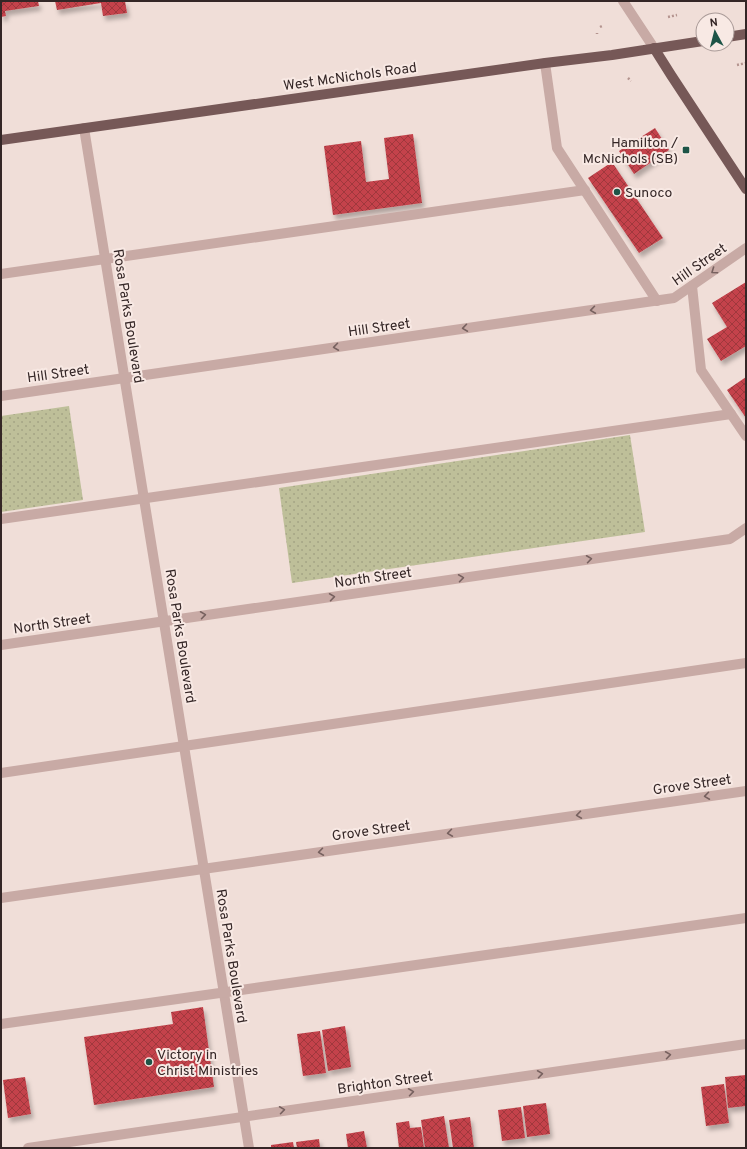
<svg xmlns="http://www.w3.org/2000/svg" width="747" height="1149" font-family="Overpass,sans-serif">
	<defs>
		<pattern id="grass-dots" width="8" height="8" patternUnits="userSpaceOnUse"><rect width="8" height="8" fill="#bebf99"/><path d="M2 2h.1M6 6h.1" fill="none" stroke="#a4a484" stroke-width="1.8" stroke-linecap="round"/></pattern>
		<pattern id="building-cross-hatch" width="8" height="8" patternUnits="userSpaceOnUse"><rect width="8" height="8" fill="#c4434b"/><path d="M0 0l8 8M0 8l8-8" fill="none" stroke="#a0383e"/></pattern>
		<filter id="shadow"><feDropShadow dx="2.5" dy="4.5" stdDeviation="2" flood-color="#0004"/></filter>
	</defs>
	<rect width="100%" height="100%" fill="#f0ded8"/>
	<g fill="url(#grass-dots)">
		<path d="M69 406 83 500 1 512V416Z"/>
		<path d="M630 435 645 532 292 583 279 488Z"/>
	</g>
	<g fill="url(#building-cross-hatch)" filter="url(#shadow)">
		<path d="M1 1H38L39 6 5 11 6 16 1 17Z"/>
		<path d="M55 1H125L127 13 103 16 101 3 57 10Z"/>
		<path d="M655 128 669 150 634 174 619 151Z"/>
		<path d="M413 134 422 203 333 215 324 146 361 141 366 182 389 179 384 138Z"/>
		<path d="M612 162 663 238 639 253 588 178Z"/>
		<path d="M746 282V346L721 361 707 339 727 327 712 303Z"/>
		<path d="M746 377V418L727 390Z"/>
		<path d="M203 1007 214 1087 94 1105 84 1037 173 1024 171 1012Z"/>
		<path d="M345 1026 351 1067 328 1071 322 1030Z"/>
		<path d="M320 1031 326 1073 303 1076 297 1034Z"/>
		<path d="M746 1075V1106L728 1108 725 1077Z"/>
		<path d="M25 1077 31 1114 8 1118 3 1080Z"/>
		<path d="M724 1084 729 1123 706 1126 701 1087Z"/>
		<path d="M546 1103 550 1134 527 1137 523 1106Z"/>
		<path d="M521 1107 525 1138 502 1141 498 1110Z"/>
		<path d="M444 1116 449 1148H425L421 1120Z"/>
		<path d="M470 1117 474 1148H453L449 1120Z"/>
		<path d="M409 1121 410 1128 421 1127 424 1148H399L396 1123Z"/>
		<path d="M364 1131 367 1148H348L346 1134Z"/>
		<path d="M319 1139 320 1148H297L296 1142Z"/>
		<path d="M293 1142 294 1148H271V1145Z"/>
	</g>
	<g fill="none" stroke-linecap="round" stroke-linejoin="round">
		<g stroke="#b4948f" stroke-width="2.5" stroke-dasharray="2 2" stroke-linecap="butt">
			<path d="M668 17 677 15"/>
			<path d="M600 27 602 26"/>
			<path d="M597 33V34"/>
			<path d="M737 65 746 63"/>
			<path d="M628 78 631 81"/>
		</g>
		<g stroke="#c8aaa5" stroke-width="10">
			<path d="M623 1 654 48"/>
			<path d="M545 63 557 148 657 301"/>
			<path d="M84 128 249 1148"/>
			<path d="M1 274 585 190"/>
			<path d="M692 286 701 370 746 436"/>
			<path d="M1 396 674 298 746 248"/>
			<path d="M1 519 731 414"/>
			<path d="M1 645 730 539 746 528"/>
			<path d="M1 773 746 663"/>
			<path d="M1 898 746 791"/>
			<path d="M1 1024 241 990 746 918"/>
			<path d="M28 1148 746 1044"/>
		</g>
		<g stroke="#765857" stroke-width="10">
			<path d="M727 37 746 34"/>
			<path d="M654 48 671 75 746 189"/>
			<path d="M1 140 545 63 612 55 703 41"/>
		</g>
	</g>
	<defs><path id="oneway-chevron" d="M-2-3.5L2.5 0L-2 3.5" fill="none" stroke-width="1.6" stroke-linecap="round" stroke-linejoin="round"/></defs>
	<g stroke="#77615f">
		<use href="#oneway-chevron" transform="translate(714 271) rotate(145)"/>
		<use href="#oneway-chevron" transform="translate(593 310) rotate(172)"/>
		<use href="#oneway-chevron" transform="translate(465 328) rotate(172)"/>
		<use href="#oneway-chevron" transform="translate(336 347) rotate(172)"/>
		<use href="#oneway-chevron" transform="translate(589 559) rotate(-8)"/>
		<use href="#oneway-chevron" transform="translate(461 578) rotate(-8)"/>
		<use href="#oneway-chevron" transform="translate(332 597) rotate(-8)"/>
		<use href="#oneway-chevron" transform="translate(203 615) rotate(-8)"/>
		<use href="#oneway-chevron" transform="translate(707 796) rotate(172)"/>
		<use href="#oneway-chevron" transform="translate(579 815) rotate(172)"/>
		<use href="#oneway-chevron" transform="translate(450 833) rotate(172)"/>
		<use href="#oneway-chevron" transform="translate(321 852) rotate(172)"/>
		<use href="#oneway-chevron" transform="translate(668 1055) rotate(-8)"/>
		<use href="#oneway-chevron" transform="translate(540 1074) rotate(-8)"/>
		<use href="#oneway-chevron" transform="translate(411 1092) rotate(-8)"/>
		<use href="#oneway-chevron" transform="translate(282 1110) rotate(-8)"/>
	</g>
	<g fill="#1d5447" stroke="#f8e9e4" stroke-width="1.5">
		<rect x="682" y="146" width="8" height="8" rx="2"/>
		<circle cx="617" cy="192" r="4"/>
		<circle cx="149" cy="1062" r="4"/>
	</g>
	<g text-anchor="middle" stroke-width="4" stroke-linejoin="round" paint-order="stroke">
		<g font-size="14" fill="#342626" stroke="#f8e9e4">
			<text transform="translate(350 76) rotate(-8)" y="5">West McNichols Road</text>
			<text transform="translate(699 264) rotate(-35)" y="5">Hill Street</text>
			<text transform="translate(129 316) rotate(81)" y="5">Rosa Parks Boulevard</text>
			<text transform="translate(379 327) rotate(-8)" y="5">Hill Street</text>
			<text transform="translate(58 373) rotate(-8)" y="5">Hill Street</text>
			<text transform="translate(373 577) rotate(-8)" y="5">North Street</text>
			<text transform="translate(52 623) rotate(-8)" y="5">North Street</text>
			<text transform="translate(181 636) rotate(81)" y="5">Rosa Parks Boulevard</text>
			<text transform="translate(692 784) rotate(-8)" y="5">Grove Street</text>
			<text transform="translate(371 830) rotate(-8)" y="5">Grove Street</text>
			<text transform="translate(232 956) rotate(81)" y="5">Rosa Parks Boulevard</text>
			<text transform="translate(385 1082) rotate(-8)" y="5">Brighton Street</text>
		</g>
		<g font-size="14" fill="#342626" stroke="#f8e9e4" text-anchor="start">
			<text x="678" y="147" text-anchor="end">Hamilton /<tspan x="678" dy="16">McNichols (SB)</tspan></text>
			<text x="625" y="197">Sunoco</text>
			<text x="157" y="1059">Victory in<tspan x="157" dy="16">Christ Ministries</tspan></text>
		</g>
	</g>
	<rect width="747" height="1149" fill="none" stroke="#342626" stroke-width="4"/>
	<g transform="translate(715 32) rotate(353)"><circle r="19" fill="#f8e9e4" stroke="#aa9b98"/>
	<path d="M0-3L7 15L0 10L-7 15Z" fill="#1d5447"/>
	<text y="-6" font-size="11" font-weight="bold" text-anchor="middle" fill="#342626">N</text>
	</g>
</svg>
